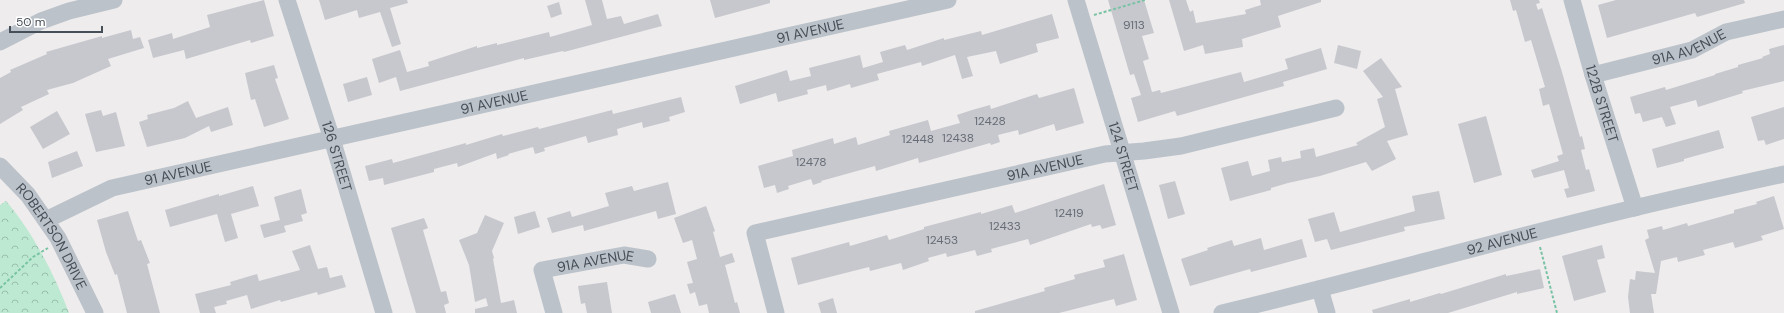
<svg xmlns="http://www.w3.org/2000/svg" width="1784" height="313" font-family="'DM Sans',sans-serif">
	<defs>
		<pattern id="park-crowns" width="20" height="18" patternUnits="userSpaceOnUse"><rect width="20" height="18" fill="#bde9d2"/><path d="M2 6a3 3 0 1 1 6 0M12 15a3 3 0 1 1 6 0" fill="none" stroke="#9bbfad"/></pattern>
	</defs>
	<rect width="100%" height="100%" fill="#eeecec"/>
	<path fill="url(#park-crowns)" d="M6 201C33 233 54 273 69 313H0V205Z"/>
	<g fill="#c7c8ce">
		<path d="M264 0 274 36 251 43 250 40 186 59 184 50 153 58 148 40 172 33 173 39 210 27 207 15Z"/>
		<path d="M319 0H407L408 3 390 8 401 44 392 47 380 12 359 18 357 10 325 20Z"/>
		<path d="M585 0H602L607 19 621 16 624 24 658 14 662 26 564 52 563 51 524 60V58L400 91 396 77 379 83 372 59 400 50 407 72 429 66 428 62 477 46V48L497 43V45L549 32 550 37 592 25Z"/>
		<path d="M710 0H770V3L715 18Z"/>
		<path d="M1108 0H1144L1154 33 1142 36 1149 59 1143 61 1152 92 1160 90 1161 93 1241 72 1244 82 1288 69 1285 59 1321 48 1327 69 1283 82 1284 86 1248 96 1177 116 1175 111 1138 122 1131 98 1141 95 1134 74 1130 75Z"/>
		<path d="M1169 0H1186L1190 12 1193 10 1196 23 1246 14 1245 10 1261 5 1260 0H1321V2L1278 16 1281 27 1242 39 1243 47 1205 54 1203 45 1184 51Z"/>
		<path d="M1510 0H1539L1540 3 1536 4 1538 10 1542 8 1562 72 1580 137 1582 136 1585 149 1581 150 1586 170 1589 169 1595 191 1567 198 1564 189 1569 188 1564 170 1534 178 1531 170 1559 161 1557 156 1563 154 1549 104 1543 106 1539 89 1545 87 1531 40 1525 42 1516 10 1513 11Z"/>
		<path d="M1616 0H1744L1745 3 1697 17 1695 13 1607 38 1598 5Z"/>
		<path d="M559 2 562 14 551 18 547 6Z"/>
		<path d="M1052 14 1059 38 1036 44 1038 52 1000 64 996 51 967 57 973 76 962 79 955 55 922 66 921 62 877 74 879 80 851 88 850 84 827 91 826 85 807 90 808 94 778 102 776 93 740 104 735 86 787 70 790 81 811 76 809 68 860 55 863 68 883 62 880 52 905 45 907 50 944 38V40L981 31 982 35Z"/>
		<path d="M131 30 133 39 140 37 144 48 108 59 111 66 73 83 47 90 49 94 21 107 23 110 0 124V78L11 72 10 70 47 54 46 52 102 36V38Z"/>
		<path d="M1338 45 1361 51 1357 69 1334 63Z"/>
		<path d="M1784 45V81L1742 91 1743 93 1698 107 1696 100 1670 107 1676 124 1666 127 1662 117 1643 122 1640 113 1635 114 1630 97 1665 87 1666 90 1715 75V74L1738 67V65L1763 58 1762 57 1770 54 1769 49Z"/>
		<path d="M1381 58 1402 87 1395 89 1408 135 1387 141 1396 159 1372 171 1366 162 1320 176 1288 183 1271 188V190L1230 201 1221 168 1248 161 1252 176 1270 171 1268 160 1281 157 1282 162 1301 158 1300 151 1314 148 1316 157 1358 145 1356 143 1385 127 1377 99 1383 97 1363 71Z"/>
		<path d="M274 65 278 78 275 79 289 119 264 127 255 99 251 100 245 73Z"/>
		<path d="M367 77 372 95 348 102 343 84Z"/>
		<path d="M1074 88 1084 123 1056 131 1054 124 1019 135 1018 130 998 135 1000 142 991 145 990 143 919 163 918 158 876 171 875 166 821 181 822 182 813 185 811 179 788 186 789 189 777 193 775 185 764 188 758 166 793 156 792 150 833 138 834 144 856 137 858 145 890 135 889 131 928 120 931 131 960 123 957 115 972 110 990 105 991 109 1037 94 1039 98Z"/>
		<path d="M681 97 685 112 669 117 670 121 643 128 642 122 617 129 618 135 588 143 586 136 544 148 545 151 535 154 533 147 508 154 509 155 497 159 496 153 458 167 457 163 434 169V172L384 185 383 178 369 181 365 166 392 159 393 163 466 143V145L502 134 503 136 538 127 539 129 612 110 613 114Z"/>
		<path d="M188 101 196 118 228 107 233 125 211 132 209 126 185 138 147 147 139 122 148 119 147 115 174 108Z"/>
		<path d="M1784 107V139L1766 145 1764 140 1758 141 1751 117Z"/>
		<path d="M101 110 103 116 116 112 125 146 96 152 85 114Z"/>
		<path d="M57 111 70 134 43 149 30 127Z"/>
		<path d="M1486 116 1502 175 1474 183 1458 124Z"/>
		<path d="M1719 130 1724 148 1684 159V161L1657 168 1652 149Z"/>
		<path d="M77 151 83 166 52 178 48 162Z"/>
		<path d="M1175 181 1185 214 1168 219 1159 185Z"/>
		<path d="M668 182 676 214 658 219 656 211 584 231 583 225 552 233 547 218 570 211 572 217 609 206 605 193 632 186 634 191Z"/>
		<path d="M1104 184 1116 225 1102 229 1100 225 1092 227 1091 224 1030 245 1028 239 991 249 992 252 977 256 975 250 947 257 946 253 928 258 929 261 903 270 901 263 870 271 869 267 798 285 791 258 849 242 850 246 887 235 889 240 924 229V227L981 212V214L1012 205 1015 213Z"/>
		<path d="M253 186 259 206 231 214 238 238 225 242 217 214 170 227 165 210 219 194V196Z"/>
		<path d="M301 189 307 213 301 215 303 221 284 226 286 232 264 238 260 225 280 220 274 197Z"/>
		<path d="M1439 191 1445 219 1404 227 1405 231 1331 250 1327 239 1315 242 1308 219 1334 212 1340 232 1415 211 1412 196Z"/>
		<path d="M1774 196 1784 229 1761 236 1763 240 1735 248 1733 242 1703 250 1705 255 1678 262 1677 257 1661 261 1656 294H1651L1654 313H1630L1628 297 1630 279 1635 280 1636 271 1655 273 1645 240 1649 238 1647 230 1662 226 1663 230 1687 223 1688 226 1734 213V210L1757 204 1756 202Z"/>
		<path d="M706 206 715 231 713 232 720 257 732 253 735 262 725 265 735 303 737 302 740 313H709L707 304 699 306 695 292 690 294 687 284 693 283 687 262 697 259 692 240 683 243 674 218Z"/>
		<path d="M128 211 138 241 141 240 150 263 147 264 160 313H127L117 274 115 275 106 252 97 220Z"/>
		<path d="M535 211 540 227 518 234 514 217Z"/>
		<path d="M485 215 504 223 492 251 494 258 493 259 501 303 514 300 517 313H475V309L488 306 486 298 475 302 469 265 459 240 477 233Z"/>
		<path d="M424 218 428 228 423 230 441 292 446 291 449 303 444 305 446 313H416L391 228Z"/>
		<path d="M1261 238 1264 250 1302 239 1307 257 1251 272 1250 269 1190 286 1181 259 1208 250 1207 248 1232 240 1234 246Z"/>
		<path d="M310 245 318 269 327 267 330 278 342 275 346 287 318 295 317 292 281 302 280 300 251 309 247 295 226 301 227 304 214 307 216 313H200L195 294 231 285 230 282 257 274 259 281 300 270 292 251Z"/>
		<path d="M1602 245 1605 258 1597 260 1606 292 1574 301 1562 256Z"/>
		<path d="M1124 254 1137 300 1116 306 1114 299 1059 313H975V311L1045 291 1044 288 1075 279 1074 275 1105 267 1103 260Z"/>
		<path d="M1540 269 1544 288 1517 294V292L1448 313H1373L1372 310 1410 299V302L1440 293 1441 294 1506 274V276Z"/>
		<path d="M607 282 612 313H587L585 303 581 304 578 286Z"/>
		<path d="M675 294 681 313H651L648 302Z"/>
		<path d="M833 298 837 313H821L818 303Z"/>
	</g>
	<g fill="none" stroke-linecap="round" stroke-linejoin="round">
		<g stroke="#79c3a5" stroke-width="2" stroke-dasharray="3 2" stroke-linecap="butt">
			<path d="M1094 15 1145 0"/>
			<path d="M1540 247 1557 313"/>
			<path d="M0 288 33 257 48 248"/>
		</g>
		<g stroke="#bbc2ca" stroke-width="17">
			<path id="s1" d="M287 0 332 139 384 313"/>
			<path id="s2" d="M1076 0 1171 313"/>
			<path id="s3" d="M1572 0 1593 75 1635 208"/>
			<path d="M0 42 41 21 69 11 114 0"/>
			<path id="s4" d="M1593 75 1692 50 1726 32 1784 19"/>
			<path id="s5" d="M0 166 28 195 58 238 95 313"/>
			<path id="s6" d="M46 220 112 188 948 0"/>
			<path d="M1320 289 1327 313"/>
			<path id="s7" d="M554 313 542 270 624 255 648 259"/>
			<path id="s8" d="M776 313 755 233 1105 154 1144 151 1181 146 1336 108"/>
			<path id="s9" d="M1222 313C1360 280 1496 241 1634 208 1684 196 1734 185 1784 174"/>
		</g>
	</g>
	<g text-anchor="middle" stroke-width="3.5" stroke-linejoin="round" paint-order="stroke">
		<g font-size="12" fill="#666c75">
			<text x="1134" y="29">9113</text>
			<text x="990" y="125">12428</text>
			<text x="958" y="142">12438</text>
			<text x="918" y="143">12448</text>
			<text x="811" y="166">12478</text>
			<text x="1069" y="217">12419</text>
			<text x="1005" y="230">12433</text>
			<text x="942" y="244">12453</text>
		</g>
		<g font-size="14" fill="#464e57" stroke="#fff">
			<text dy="5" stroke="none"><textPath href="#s6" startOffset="789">91 AVENUE</textPath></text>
			<text dy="5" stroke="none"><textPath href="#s4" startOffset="100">91A AVENUE</textPath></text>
			<text dy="5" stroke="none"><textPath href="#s6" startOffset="465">91 AVENUE</textPath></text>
			<text dy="5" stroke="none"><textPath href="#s3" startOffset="108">122B STREET</textPath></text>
			<text dy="5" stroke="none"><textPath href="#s1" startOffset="164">126 STREET</textPath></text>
			<text dy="5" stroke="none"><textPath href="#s2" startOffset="164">124 STREET</textPath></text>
			<text dy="5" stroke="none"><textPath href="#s8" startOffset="380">91A AVENUE</textPath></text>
			<text dy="5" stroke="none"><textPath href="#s6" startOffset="141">91 AVENUE</textPath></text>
			<text dy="5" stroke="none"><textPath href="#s5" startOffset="88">ROBERTSON DRIVE</textPath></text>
			<text dy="5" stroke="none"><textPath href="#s9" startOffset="289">92 AVENUE</textPath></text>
			<text dy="5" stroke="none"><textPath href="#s7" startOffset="99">91A AVENUE</textPath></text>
		</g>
	</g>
	<path d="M10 26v6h92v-6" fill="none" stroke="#464e57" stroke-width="2"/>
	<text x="16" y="26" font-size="12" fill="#464e57" stroke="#ffffff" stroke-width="3" paint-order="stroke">50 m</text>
</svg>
